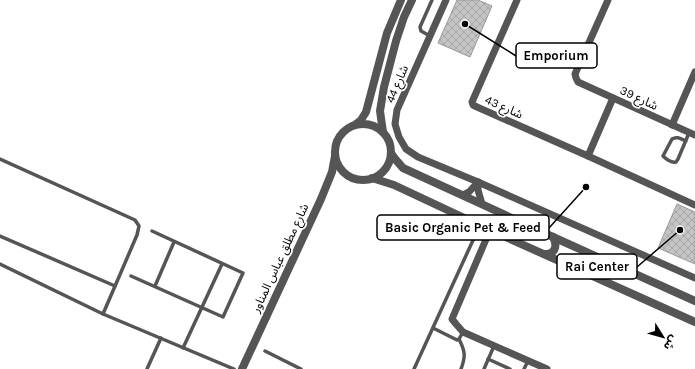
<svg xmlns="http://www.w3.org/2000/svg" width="695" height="369" font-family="Karla,'Noto Sans Arabic',sans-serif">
	<defs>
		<pattern id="building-cross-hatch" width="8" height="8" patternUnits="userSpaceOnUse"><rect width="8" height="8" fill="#c4c4c4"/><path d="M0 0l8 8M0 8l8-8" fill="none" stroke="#a7a7a7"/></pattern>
	</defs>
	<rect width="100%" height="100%" fill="#fff"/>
	<g fill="url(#building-cross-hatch)" stroke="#999">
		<path d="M457 0H478L492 6 470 57 438 43Z"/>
		<path d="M677 204 695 212V264L658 248Z"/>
	</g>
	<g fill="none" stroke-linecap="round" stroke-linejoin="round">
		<g stroke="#555" stroke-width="3.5">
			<path d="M430 36 421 31 420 27 432 0"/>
			<path d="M686 141C681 139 677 136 672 139L663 156C667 160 671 163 676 162L678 159 689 133"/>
			<path d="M0 159 135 220 139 226 137 235 103 314"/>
			<path d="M0 236 115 286"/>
			<path d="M0 264 103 314 234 369"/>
			<path d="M131 276 223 317 243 273 152 231"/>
			<path d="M155 286 174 242"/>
			<path d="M433 328 457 340 459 339 463 332"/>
			<path d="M459 339C465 351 466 356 461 369"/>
			<path d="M183 348 222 264"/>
			<path d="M265 351 301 369"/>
			<path d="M488 359 510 369"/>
			<path d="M147 369 161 338"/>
			<path d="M414 369 480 225"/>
			<path d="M484 369 494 346"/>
			<path d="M524 369 528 361"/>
		</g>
		<g stroke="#555" stroke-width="7">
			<path d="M446 0 397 110 395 124 399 137 406 149 418 157 478 182 695 278"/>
			<path d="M517 0 472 102 473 105 477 107 588 156 695 205"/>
			<path d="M608 0 575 74 576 78 578 82 695 135"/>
			<path d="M672 125 695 72"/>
			<path d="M588 156 613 98"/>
			<path d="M478 182V190L482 204"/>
			<path d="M463 195 469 192 478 182"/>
			<path d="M490 230 452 319 456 324 463 332 547 369"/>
		</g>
		<g stroke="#555" stroke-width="8">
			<circle cx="363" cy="152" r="28"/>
			<path d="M356 124 361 120 366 112 387 33 401 0"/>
			<path d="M383 132 380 111 384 87 396 41 404 17 412 0"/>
			<path d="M391 153 396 160 403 168 553 237 695 301"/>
			<path d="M372 178 394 185 490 230 695 322"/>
			<path d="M544 254C555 255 558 246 553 237"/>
			<path d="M242 369 321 199 332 172 335 156"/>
		</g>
	</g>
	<g text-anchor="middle" stroke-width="3.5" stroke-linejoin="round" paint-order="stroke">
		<g font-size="12" fill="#000" stroke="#fff">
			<text transform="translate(397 84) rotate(-67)" y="4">شارع 44</text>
			<text transform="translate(639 98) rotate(25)" y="4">شارع 39</text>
			<text transform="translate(504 107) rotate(24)" y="4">شارع 43</text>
			<text transform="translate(280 258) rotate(-65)" y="4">شارع مطلق عباس المناور</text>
		</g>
	</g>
	<path fill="none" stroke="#000" stroke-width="1.5" d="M465 24L516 56M586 187L549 228M680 230L637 267"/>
	<g fill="#000" stroke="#fff" stroke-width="1.5">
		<circle cx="465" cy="24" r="4"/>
		<circle cx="586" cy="187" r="4"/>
		<circle cx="680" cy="230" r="4"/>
	</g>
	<g fill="#fff" stroke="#000" stroke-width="1.5">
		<rect x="516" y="43" width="81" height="25" rx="4"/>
		<rect x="377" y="215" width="172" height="25" rx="4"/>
		<rect x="557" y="254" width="80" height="25" rx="4"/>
	</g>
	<g font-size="13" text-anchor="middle" font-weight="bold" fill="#000">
		<text x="556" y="60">Emporium</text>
		<text x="463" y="232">Basic Organic Pet &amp; Feed</text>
		<text x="597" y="271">Rai Center</text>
	</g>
	<g transform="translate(663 337) rotate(127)" stroke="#ffffff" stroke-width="3" paint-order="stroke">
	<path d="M0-3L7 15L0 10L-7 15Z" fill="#000000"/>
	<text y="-6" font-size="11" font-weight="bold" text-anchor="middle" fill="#000000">ش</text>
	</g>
</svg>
